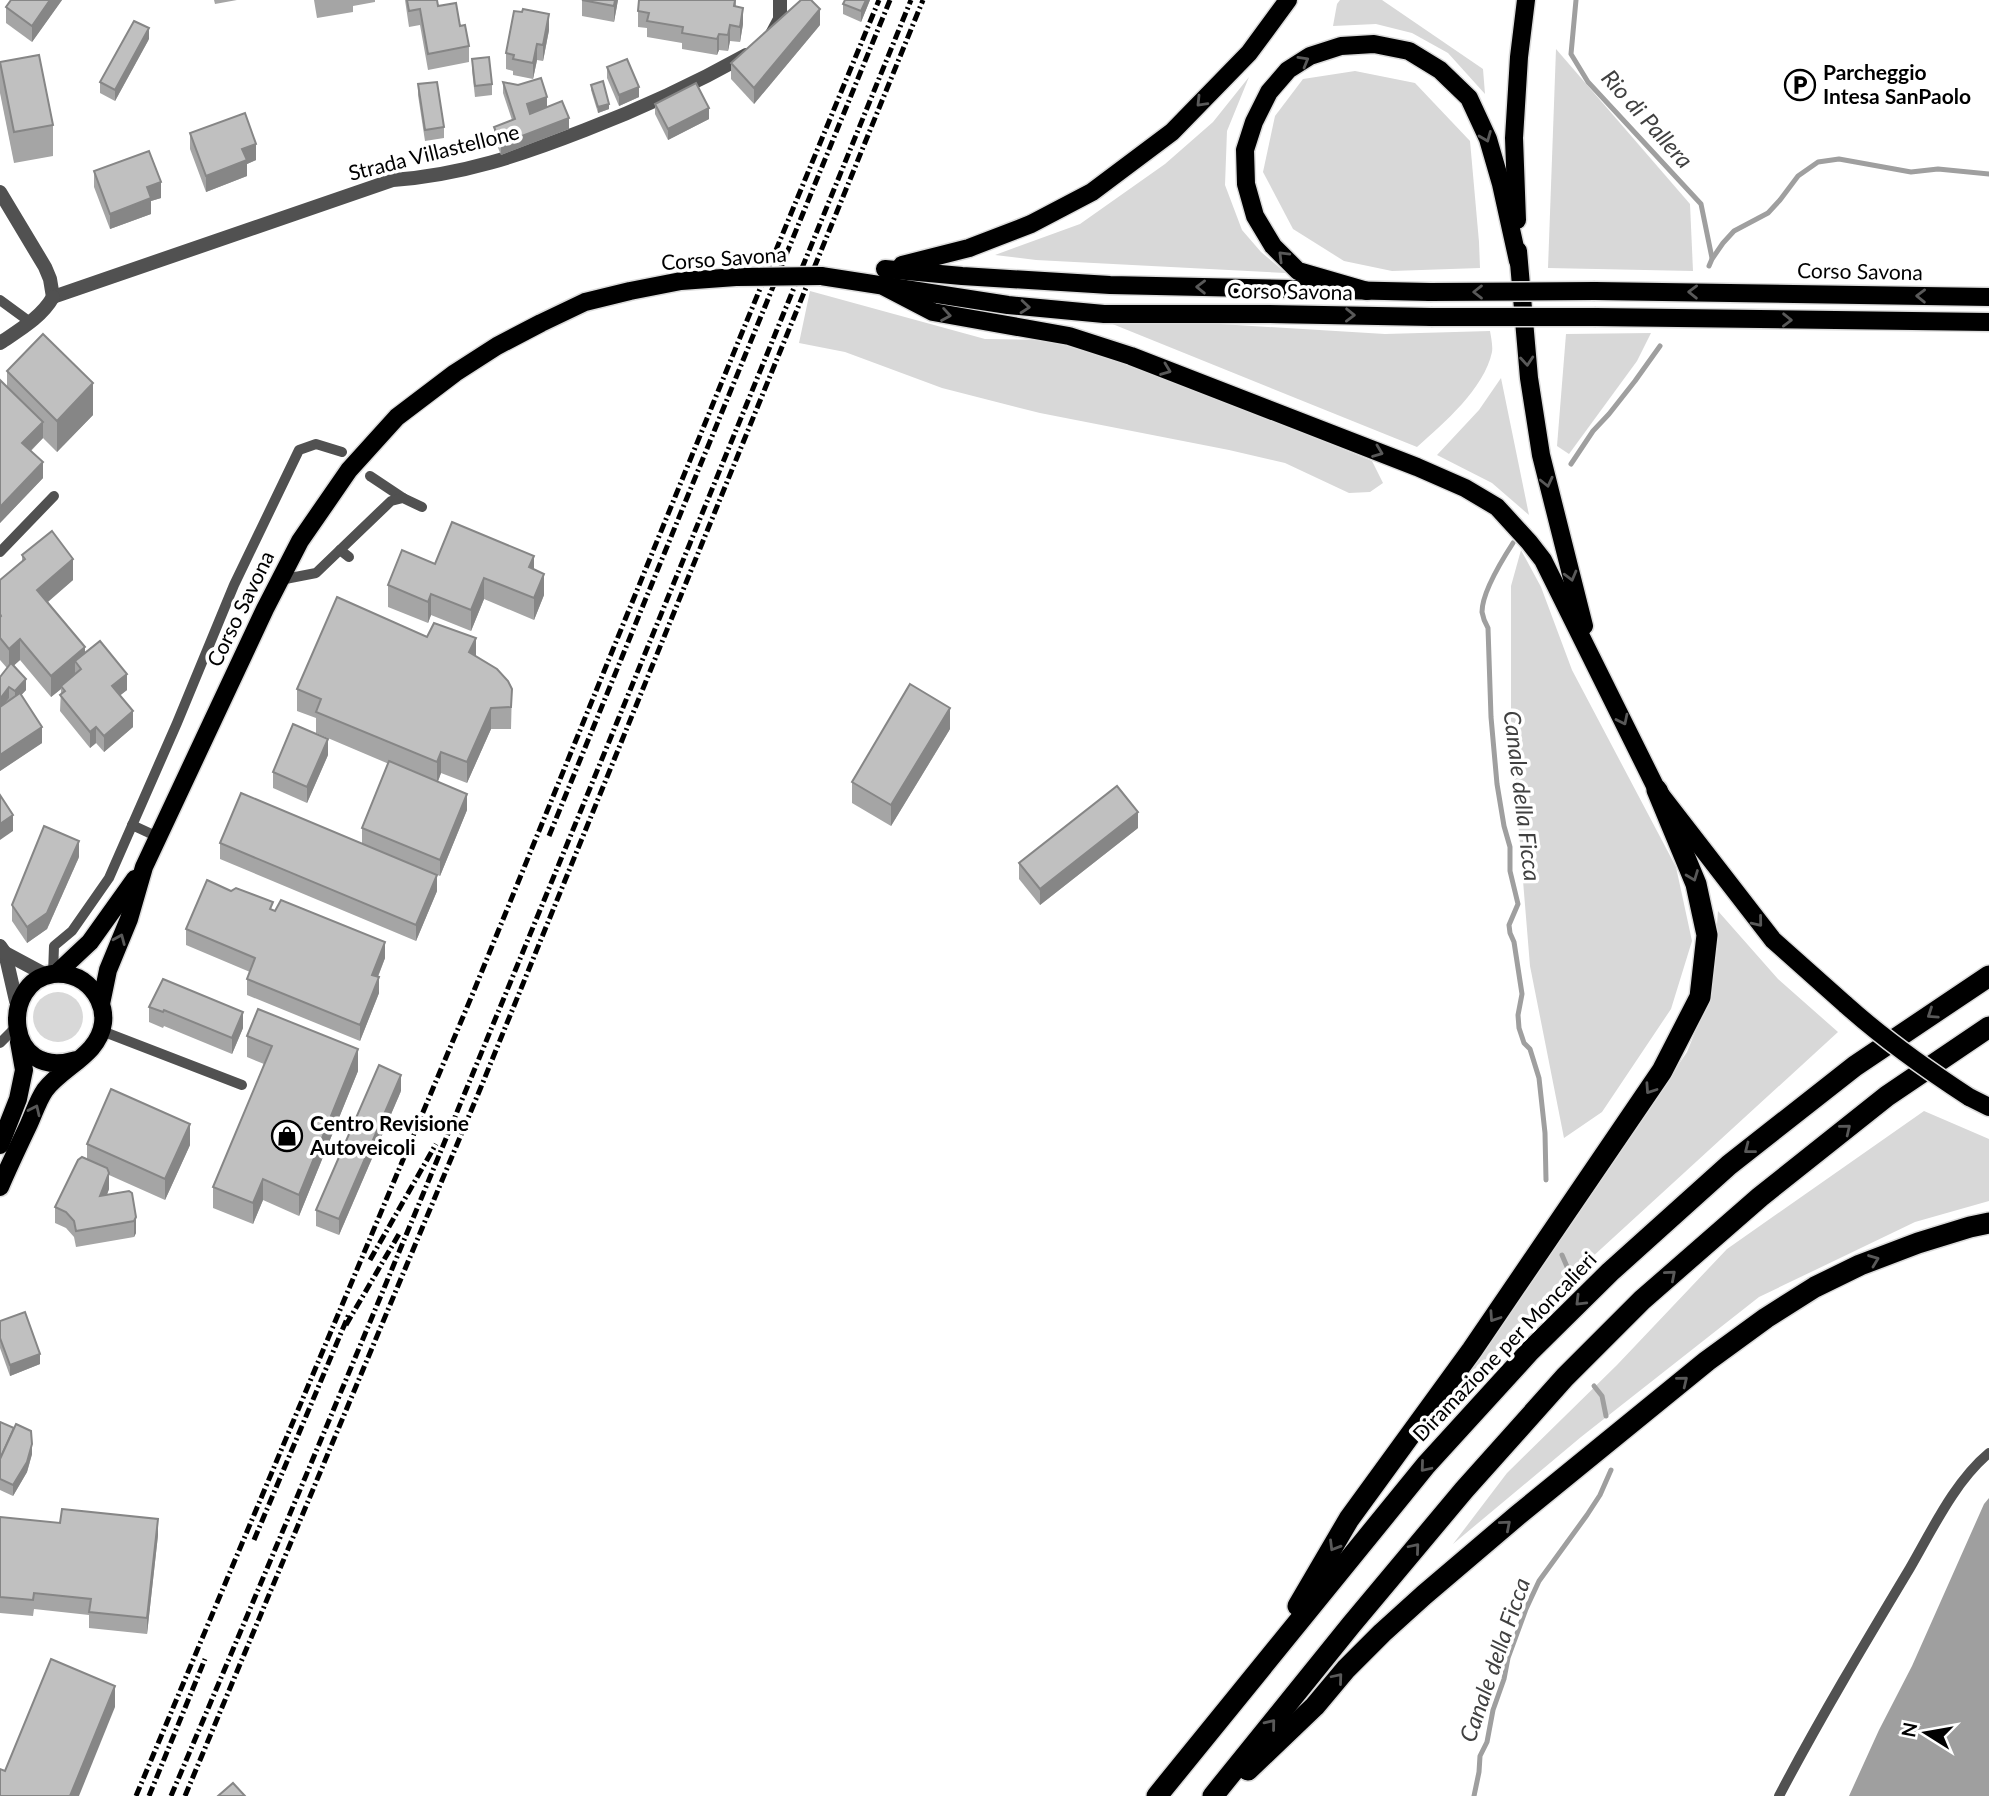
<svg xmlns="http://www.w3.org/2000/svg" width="1989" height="1796" font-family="Lato,sans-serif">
	<rect width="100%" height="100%" fill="#fff"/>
	<g fill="#d8d8d8">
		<path d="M1340 0H1382L1483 69 1485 94 1448 53 1412 33 1376 24 1333 26 1337 4Z"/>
		<path d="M1556 49 1690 204 1693 271 1548 268Z"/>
		<path d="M1355 71 1415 83 1470 141 1479 242 1480 268 1392 271 1344 261 1293 229 1263 172 1275 116 1303 79Z"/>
		<path d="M1249 77 1227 131 1225 185 1242 230 1261 252 1286 273 1036 260 995 255 1080 224 1165 164 1213 122Z"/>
		<path d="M810 291 985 339 1057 340 1096 349 1372 461 1383 483 1370 492 1349 493 1285 463 1229 450 1040 413 942 388 845 352 799 343Z"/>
		<path d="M1105 321 1204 323 1385 334 1490 331C1491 337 1493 346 1492 352 1484 389 1444 423 1417 447Z"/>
		<path d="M1651 333 1637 361 1569 454 1557 446 1566 334Z"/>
		<path d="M1501 378 1529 515 1492 483 1437 455 1479 410Z"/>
		<path d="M1521 550 1541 587 1572 670 1676 867 1692 941 1671 1009 1602 1112 1564 1138 1530 966 1511 734V586Z"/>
		<path d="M1718 911 1778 979 1838 1032 1590 1259 1456 1391 1687 1052 1712 990Z"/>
		<circle cx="58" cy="1017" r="25"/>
		<path d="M1924 1111 1989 1139V1201L1915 1222 1759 1297 1581 1437 1453 1544 1507 1473 1617 1365 1727 1249Z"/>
	</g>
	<path fill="#9f9f9f" d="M1989 1498V1796H1849L1879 1730 1912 1666 1984 1504Z"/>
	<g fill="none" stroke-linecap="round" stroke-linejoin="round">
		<g stroke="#9f9f9f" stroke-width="5">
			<path d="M1576 0 1571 54 1588 82 1701 204 1712 258"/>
			<path d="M1709 266 1712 259 1723 243 1734 231 1768 213 1780 200 1798 176 1818 162 1839 159 1911 172 1938 169 1989 174"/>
			<path d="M1571 464 1593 431 1609 414 1635 381 1660 346"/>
			<path d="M1513 543C1502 560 1482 592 1482 612 1483 618 1485 623 1488 628L1491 717 1497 784 1504 826 1510 847V871L1518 904 1509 925 1510 933 1514 942 1522 994 1518 1015 1519 1028 1524 1043 1530 1049 1539 1078 1545 1133 1546 1180"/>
			<path d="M1562 1255 1571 1276"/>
			<path d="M1594 1386 1602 1396 1606 1416"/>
			<path d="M1474 1796 1479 1772 1480 1756 1487 1742 1493 1710 1504 1679 1508 1658 1526 1609 1539 1581 1587 1515 1600 1495 1611 1470"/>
		</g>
		<g stroke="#dbdbdb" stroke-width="21">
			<g id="primary">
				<path d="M1517 220 1514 138 1519 57 1526 0"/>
				<path d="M1518 251 1529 378 1541 455 1584 626"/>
				<path d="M902 265 969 248 1031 224 1092 192 1172 132 1249 53 1288 0"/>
				<path d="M885 269 962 276 1110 285 1430 292"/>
				<path d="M821 276 1008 305 1104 314H1268L1431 317"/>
				<path d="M885 287 933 312 1069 336 1131 356 1417 467 1465 488 1497 507 1529 542 1543 560 1657 790 1773 940 1846 1005"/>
				<path d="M1367 291 1298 271 1273 246 1255 216 1246 184 1245 150 1254 122 1269 92 1288 70 1310 56 1341 46 1374 44 1409 51 1440 70 1469 98 1488 139 1501 184 1518 261"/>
				<path d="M1595 291 1989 297"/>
				<path d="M1596 317 1989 322"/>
				<path d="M57 973 90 942 135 879"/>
				<path d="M101 1004 108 970 129 919 144 867 265 609 300 541 349 470 397 417 455 373 497 346 541 323 585 302 630 291 681 281 736 277"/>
				<path d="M1969 1097 1989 1107"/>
				<path d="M0 1145 18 1099 24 1070 19 1042"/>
				<path d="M0 1187C9 1166 19 1145 29 1124 34 1113 38 1100 45 1090 63 1066 99 1055 103 1023 105 1007 97 991 83 981 74 975 64 973 53 974 0 981 4 1082 76 1060"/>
			</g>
		</g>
		<g stroke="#dbdbdb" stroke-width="24">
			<g id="motorway">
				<path d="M1298 1606 1349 1519 1472 1350 1662 1071 1700 997 1707 935 1696 884 1657 790"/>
				<path d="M1248 1770 1315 1706 1346 1669 1382 1633 1424 1595 1518 1515 1707 1361 1766 1318 1815 1287 1860 1265 1918 1243 1970 1227 1989 1223"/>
				<path d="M1157 1796 1426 1465 1530 1351 1610 1272 1729 1165 1855 1066 1989 976"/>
				<path d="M1213 1796 1351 1625 1464 1490 1565 1377 1642 1300 1760 1197 1887 1096 1989 1027"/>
			</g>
		</g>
		<g stroke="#515151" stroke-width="10">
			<path d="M0 300 30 322"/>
			<path d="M370 476 403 498"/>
			<path d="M340 550 349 557"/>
			<path d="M0 552 54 496"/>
			<path d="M280 580 316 573 391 501 403 498 422 507"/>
			<path d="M132 825 158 837"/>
			<path d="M53 974 54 946 72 931 109 878 177 723 234 585 299 450 316 444 342 452"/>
			<path d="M102 1031 242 1085"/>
			<path d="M0 1043 14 1029"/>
			<path d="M1779 1796C1820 1718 1865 1643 1910 1568 1932 1530 1955 1481 1989 1453"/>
		</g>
		<g stroke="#515151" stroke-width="14">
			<path d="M772 34 780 19V0"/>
			<path d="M0 192 45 267 50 279 53 297"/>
			<path d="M53 297 393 180C462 175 521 155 585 130 640 109 694 84 746 55"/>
			<path d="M0 343C19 330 41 318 53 297"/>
			<path d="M0 946 5 953 16 1001"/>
			<path d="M5 953 46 975"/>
		</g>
		<use href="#primary" stroke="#000" stroke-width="18"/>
		<use href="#motorway" stroke="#000" stroke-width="21"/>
		<g stroke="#000" stroke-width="5" stroke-dasharray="10 3.5 2 3.5" stroke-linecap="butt">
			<path d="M549 836 890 0"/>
			<path d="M370 1260 436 1144"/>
			<path d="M346 1325 399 1234"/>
			<path d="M254 1540 349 1314"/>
			<path d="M136 1796 473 993 741 335 879 0"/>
			<path d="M149 1796 205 1659"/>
			<path d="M171 1796C424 1200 667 600 911 0"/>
			<path d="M185 1796 481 1087 923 0"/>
		</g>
		<g stroke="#dbdbdb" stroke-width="21" stroke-linecap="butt">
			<g id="primary-bridge">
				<path d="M736 277 821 276"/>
				<path d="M1430 292 1595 291"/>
				<path d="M1431 317H1596"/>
				<path d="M1846 1005C1884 1039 1926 1069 1969 1097"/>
			</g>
		</g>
		<use href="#primary-bridge" stroke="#000" stroke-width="18"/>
	</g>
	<g fill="#a5a5a5">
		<path d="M62 0 32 42 6 23V7Z"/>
		<path d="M214 0H237L215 4Z"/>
		<path d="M314 0H375V2L353 6V12L317 18Z"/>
		<path d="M405 0H437L438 6 460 26 469 46V62L428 70 420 25 409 27Z"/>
		<path d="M582 0H618L614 22 582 16Z"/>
		<path d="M736 0V7L743 24 740 42 730 41 728 51 719 50 717 55 682 49V43L647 37V28L638 27V11Z"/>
		<path d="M845 0H870L861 22 843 14V4Z"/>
		<path d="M820 25 754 104 731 79V63Z"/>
		<path d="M549 30 543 61 537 60 533 79 513 75V71L506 69V53Z"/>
		<path d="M149 39 115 101 100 93V82Z"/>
		<path d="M472 59 492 84V95L475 97 472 70Z"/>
		<path d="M0 62 53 125V156L14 163 0 93Z"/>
		<path d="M607 67 639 97 619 106 607 78Z"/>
		<path d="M503 82 547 107 569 129 501 155 494 138V127L512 120 503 93Z"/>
		<path d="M418 84 444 127V138L425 141 418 95Z"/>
		<path d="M591 85 609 109 598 113 591 90Z"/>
		<path d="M655 104 709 119 668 140 655 114Z"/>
		<path d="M190 133 256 160 247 164V176L206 192 190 149Z"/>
		<path d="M94 171 161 198 151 201V214L110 229 94 187Z"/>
		<path d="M7 371 93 415 57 452 43 438 31 451 43 478 0 523V380L7 387Z"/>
		<path d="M52 531 73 559V580L48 602 85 647V652L100 641 127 674V690L120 695 133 711V727L104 752 96 743 90 748 60 711 61 689 51 697 20 660 14 665 26 679V690L21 695 42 727V743L0 771V677L7 668 0 660V580L22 562V555Z"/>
		<path d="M534 569 544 595 534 620 484 599 471 631 431 615 428 623 388 607V585Z"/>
		<path d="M427 637 476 656 512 689 511 729H491L467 783 441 773 438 781 467 810 440 876 415 866 437 891 416 941 220 859V843L362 844V828L389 764 316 733V718L297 711V689Z"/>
		<path d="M950 729 891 826 852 803V782Z"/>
		<path d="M328 755 307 803 273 788V772Z"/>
		<path d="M1138 828 1040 905 1019 879V863Z"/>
		<path d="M79 857 47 929 27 943 12 921V905Z"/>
		<path d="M273 910 385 958 378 977 379 993 360 1041 247 995V979L250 972 186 945V929Z"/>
		<path d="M149 1007 243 1028 232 1054 164 1026 163 1028 149 1022Z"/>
		<path d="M247 1036 358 1071 299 1216 263 1200 253 1224 213 1208V1187L264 1064 247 1057Z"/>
		<path d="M401 1091 339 1235 316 1226V1210Z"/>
		<path d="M87 1144 190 1145 165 1200 109 1175V1189L107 1195 129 1191 136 1233 134 1237 76 1247 74 1237 66 1228 55 1223V1207L87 1159Z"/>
		<path d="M0 1321 40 1364 10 1376 0 1348Z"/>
		<path d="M0 1422 32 1454 27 1472 13 1496 0 1490Z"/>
		<path d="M0 1517 158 1535 147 1634 89 1628V1615L34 1609 33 1616 0 1613Z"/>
	</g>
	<g fill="#868686">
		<path d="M50 0H62L32 42V26Z"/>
		<path d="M615 0H618L614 22V6Z"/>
		<path d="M866 0H870L861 22V11Z"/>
		<path d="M743 8V24L740 42V27Z"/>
		<path d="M820 9V25L754 104V88Z"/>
		<path d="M549 14V30L543 61V45Z"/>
		<path d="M730 25V41L728 51V35Z"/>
		<path d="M149 28V39L115 101V90Z"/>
		<path d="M719 34V50L717 55V39Z"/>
		<path d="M537 44V60L533 79V63Z"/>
		<path d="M639 87V97L619 106V95Z"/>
		<path d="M547 97V108L527 114V104Z"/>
		<path d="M609 104V109L598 113V107Z"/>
		<path d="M709 108V119L668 140V129Z"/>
		<path d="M569 118V129L501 155V144Z"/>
		<path d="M256 144V160L247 164V176L206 192V176L242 149Z"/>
		<path d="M161 182V198L151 201V214L110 229V214L147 187Z"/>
		<path d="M93 383V415L57 452V421Z"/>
		<path d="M43 422V438L22 459V443Z"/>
		<path d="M43 462V478L0 523V507Z"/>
		<path d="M534 556V577L529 567Z"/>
		<path d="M73 559V580L37 611V590Z"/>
		<path d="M544 574V595L534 620V598Z"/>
		<path d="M484 578V599L471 631V610Z"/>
		<path d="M431 594V615L428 623V602Z"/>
		<path d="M476 638V659L469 652Z"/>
		<path d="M20 639V660L9 670V649Z"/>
		<path d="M85 647V668L81 669 75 661V677L61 686V689L51 697V676Z"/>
		<path d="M127 674V690L112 702V686Z"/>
		<path d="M26 679V690L15 702V691Z"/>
		<path d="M9 687V698L0 709V699Z"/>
		<path d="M491 708V729L467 783V762Z"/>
		<path d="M950 708V729L891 826V805Z"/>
		<path d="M133 711V727L104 752V736Z"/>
		<path d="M42 727V743L0 771V755Z"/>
		<path d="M96 727V743L90 748V732Z"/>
		<path d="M328 739V755L307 803V787Z"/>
		<path d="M441 752V773L437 784V762Z"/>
		<path d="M467 794V810L440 876V860Z"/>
		<path d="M1138 812V828L1040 905V889Z"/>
		<path d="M13 815V831L0 840V824Z"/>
		<path d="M79 841V857L47 929 27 943V927Z"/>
		<path d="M437 875V891L416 941V925Z"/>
		<path d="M385 942V958L372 991V975Z"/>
		<path d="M379 977V993L360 1041V1025Z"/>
		<path d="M243 1012V1028L232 1054V1038Z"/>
		<path d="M358 1049V1071L299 1216V1195Z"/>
		<path d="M401 1075V1091L339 1235V1219Z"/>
		<path d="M190 1124V1145L165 1200V1179Z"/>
		<path d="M109 1173V1189L100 1212V1196Z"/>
		<path d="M263 1179V1200L253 1224V1203Z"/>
		<path d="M136 1217V1233L134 1237V1221Z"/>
		<path d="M40 1354V1364L10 1376V1365Z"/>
		<path d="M32 1444V1454L27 1472 13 1496V1485Z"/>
		<path d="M158 1519V1535L147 1634V1618Z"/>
		<path d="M115 1686V1707L79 1796H70Z"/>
	</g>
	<g fill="#c0c0c0" stroke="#868686" stroke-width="2">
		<path d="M11 0H50L32 26 6 7Z"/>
		<path d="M407 0H437L438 6 456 3 460 26 465 25 469 46 428 54 420 9 409 11Z"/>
		<path d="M582 0H615L614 6Z"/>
		<path d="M639 0H735L734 6 743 8 740 27 730 25 728 35 719 34 717 39 682 33 683 27 647 21 649 13 638 11Z"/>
		<path d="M801 0H811L820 9 754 88 731 63Z"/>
		<path d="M845 0H866L861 11 843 4Z"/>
		<path d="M523 9 549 14 543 45 537 44 533 63 513 59 514 55 506 53 514 11 522 12Z"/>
		<path d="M134 21 149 28 115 90 100 82Z"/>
		<path d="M39 55 53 125 14 132 0 62Z"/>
		<path d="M489 57 492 84 475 86 472 59Z"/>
		<path d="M627 59 639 87 619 95 607 67Z"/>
		<path d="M541 78 547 97 527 104 530 114 562 101 569 118 501 144 494 127 515 119 503 82 518 85Z"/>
		<path d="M603 81 609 104 598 107 591 85Z"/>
		<path d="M437 82 444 127 425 130 418 84Z"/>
		<path d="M696 83 709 108 668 129 655 104Z"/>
		<path d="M245 113 256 144 242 149 247 160 206 176 190 133Z"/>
		<path d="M149 151 161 182 147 187 151 198 110 214 94 171Z"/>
		<path d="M43 334 93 383 57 421 7 371Z"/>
		<path d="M0 380 43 422 22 443 43 462 0 507Z"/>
		<path d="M452 522 534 556 529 567 544 574 534 598 484 578 471 610 431 594 428 602 388 585 402 550 435 564Z"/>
		<path d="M52 531 73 559 37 590 85 647 51 676 20 639 9 649 0 638V617L1 616 0 614V580L25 559 22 555Z"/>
		<path d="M337 597 427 637 434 623 476 638 469 652 497 669 508 681 512 689 511 707 491 708 467 762 441 752 437 762 316 712 321 699 297 689Z"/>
		<path d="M100 641 127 674 112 686 133 711 104 736 96 727 90 732 60 695 65 691 61 686 81 669 75 661Z"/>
		<path d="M11 663 26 679 15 691 9 687 0 699V677Z"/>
		<path d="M910 684 950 708 891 805 852 782Z"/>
		<path d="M20 693 42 727 0 755V707Z"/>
		<path d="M293 724 328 739 307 787 273 772Z"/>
		<path d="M389 761 467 794 440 860 362 828Z"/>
		<path d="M1117 786 1138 812 1040 889 1019 863Z"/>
		<path d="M241 793 437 875 416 925 220 843Z"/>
		<path d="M0 795 13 815 0 824Z"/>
		<path d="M44 826 79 841 47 913 27 927 12 905Z"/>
		<path d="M207 880 231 891 236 888 273 902 270 909 275 911 281 900 385 942 372 975 379 977 360 1025 247 979 255 958 186 929Z"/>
		<path d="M163 979 243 1012 232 1038 164 1010 163 1012 149 1007Z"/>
		<path d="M258 1009 358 1049 299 1195 263 1179 253 1203 213 1187 272 1046 247 1036Z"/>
		<path d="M379 1065 401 1075 339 1219 316 1210Z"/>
		<path d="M111 1089 190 1124 165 1179 87 1144Z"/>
		<path d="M82 1157 107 1168 109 1173 100 1196 129 1191 132 1193 136 1217 134 1221 76 1231 74 1221 66 1212 55 1207 78 1160Z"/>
		<path d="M25 1312 40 1354 10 1365 0 1338V1321Z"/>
		<path d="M0 1422 14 1428 0 1459Z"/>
		<path d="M16 1424 31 1431 32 1444 27 1462 13 1485 0 1479V1459Z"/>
		<path d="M62 1509 158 1519 147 1618 89 1612 91 1599 34 1593 33 1600 0 1597V1517L60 1523Z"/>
		<path d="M51 1659 115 1686 70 1796H0V1769L5 1771Z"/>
		<path d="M233 1783 245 1796H218Z"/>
	</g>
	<defs><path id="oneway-chevron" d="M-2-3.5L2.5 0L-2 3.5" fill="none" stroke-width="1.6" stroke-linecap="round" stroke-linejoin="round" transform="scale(1.75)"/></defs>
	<g stroke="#595959">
		<use href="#oneway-chevron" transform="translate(1304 61) rotate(-30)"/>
		<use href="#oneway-chevron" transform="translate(1201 102) rotate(134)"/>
		<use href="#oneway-chevron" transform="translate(1486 137) rotate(68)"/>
		<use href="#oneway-chevron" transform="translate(1283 256) rotate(-135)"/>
		<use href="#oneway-chevron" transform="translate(1201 287) rotate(-179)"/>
		<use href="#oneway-chevron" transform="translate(1478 292) rotate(180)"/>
		<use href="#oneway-chevron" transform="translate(1693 292) rotate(-179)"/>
		<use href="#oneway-chevron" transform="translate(1921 296) rotate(-179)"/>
		<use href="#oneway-chevron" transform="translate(1025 307) rotate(5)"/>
		<use href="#oneway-chevron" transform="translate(946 315) rotate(10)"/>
		<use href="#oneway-chevron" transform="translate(1350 315) rotate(1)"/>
		<use href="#oneway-chevron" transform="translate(1787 320) rotate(1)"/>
		<use href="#oneway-chevron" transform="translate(1527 361) rotate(85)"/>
		<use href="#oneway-chevron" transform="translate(1166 370) rotate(21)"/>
		<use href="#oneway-chevron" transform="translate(1378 452) rotate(21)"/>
		<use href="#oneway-chevron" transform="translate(1547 482) rotate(77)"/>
		<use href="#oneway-chevron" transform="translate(1571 576) rotate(75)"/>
		<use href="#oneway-chevron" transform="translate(1623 720) rotate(64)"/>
		<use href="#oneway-chevron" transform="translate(1693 876) rotate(69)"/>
		<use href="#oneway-chevron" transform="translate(1758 922) rotate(51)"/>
		<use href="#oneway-chevron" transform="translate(120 939) rotate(-67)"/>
		<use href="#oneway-chevron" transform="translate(1932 1014) rotate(146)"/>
		<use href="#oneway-chevron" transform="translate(1650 1089) rotate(124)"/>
		<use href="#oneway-chevron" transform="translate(35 1110) rotate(-65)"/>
		<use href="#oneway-chevron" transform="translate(1846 1129) rotate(-39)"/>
		<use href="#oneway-chevron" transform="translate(1749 1149) rotate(142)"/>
		<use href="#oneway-chevron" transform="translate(1874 1260) rotate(-21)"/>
		<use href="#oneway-chevron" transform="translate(1671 1275) rotate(-41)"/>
		<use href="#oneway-chevron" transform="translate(1580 1301) rotate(135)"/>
		<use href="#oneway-chevron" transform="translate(1494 1317) rotate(124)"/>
		<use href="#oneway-chevron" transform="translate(1683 1381) rotate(-39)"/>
		<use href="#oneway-chevron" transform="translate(1425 1467) rotate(130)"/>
		<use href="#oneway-chevron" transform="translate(1506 1525) rotate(-41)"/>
		<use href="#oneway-chevron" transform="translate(1334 1546) rotate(121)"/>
		<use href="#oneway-chevron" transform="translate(1415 1548) rotate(-50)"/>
		<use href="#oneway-chevron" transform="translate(1338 1678) rotate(-50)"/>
		<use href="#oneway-chevron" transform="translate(1271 1724) rotate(-51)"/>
	</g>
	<defs>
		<g id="parking-ring" transform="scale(1.575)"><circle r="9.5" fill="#fff" stroke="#000" stroke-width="1.5"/><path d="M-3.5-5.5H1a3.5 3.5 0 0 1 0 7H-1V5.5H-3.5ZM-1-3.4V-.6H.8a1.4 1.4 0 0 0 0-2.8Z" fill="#000"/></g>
		<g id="shop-ring" transform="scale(1.575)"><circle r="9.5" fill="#fff" stroke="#000" stroke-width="1.5"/><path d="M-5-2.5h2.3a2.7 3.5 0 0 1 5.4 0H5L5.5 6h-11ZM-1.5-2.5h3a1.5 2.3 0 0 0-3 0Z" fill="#000"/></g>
	</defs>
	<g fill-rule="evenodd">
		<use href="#parking-ring" x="1800" y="85"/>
		<use href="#shop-ring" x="287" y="1136"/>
	</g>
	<g text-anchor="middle" stroke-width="7" stroke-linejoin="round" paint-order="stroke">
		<g font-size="21" font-weight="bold" fill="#000" stroke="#fff" text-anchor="start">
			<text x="1823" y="80">Parcheggio<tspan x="1823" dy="24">Intesa SanPaolo</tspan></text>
			<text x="310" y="1131">Centro Revisione<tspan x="310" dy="24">Autoveicoli</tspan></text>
		</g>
		<g font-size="21" fill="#000" stroke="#fff">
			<text transform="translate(434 153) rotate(-14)" y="7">Strada Villastellone</text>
			<text transform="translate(724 259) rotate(-4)" y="7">Corso Savona</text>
			<text transform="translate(1860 272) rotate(1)" y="7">Corso Savona</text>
			<text transform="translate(1290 292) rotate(1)" y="7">Corso Savona</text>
			<text transform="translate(241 609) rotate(-64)" y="7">Corso Savona</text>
			<text transform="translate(1505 1347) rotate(-46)" y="7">Diramazione per Moncalieri</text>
		</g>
		<g font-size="23" font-style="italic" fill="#404040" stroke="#fff">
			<text transform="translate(1647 119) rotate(48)" y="8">Rio di Pallera</text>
			<text transform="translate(1522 796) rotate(83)" y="8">Canale della Ficca</text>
			<text transform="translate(1495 1660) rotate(-71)" y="8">Canale della Ficca</text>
		</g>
	</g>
	<g transform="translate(1926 1733) rotate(281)" stroke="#ffffff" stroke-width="5" paint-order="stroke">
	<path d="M0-5L12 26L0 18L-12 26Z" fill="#000000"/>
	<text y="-10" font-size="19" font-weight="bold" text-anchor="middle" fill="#000000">N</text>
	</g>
</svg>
